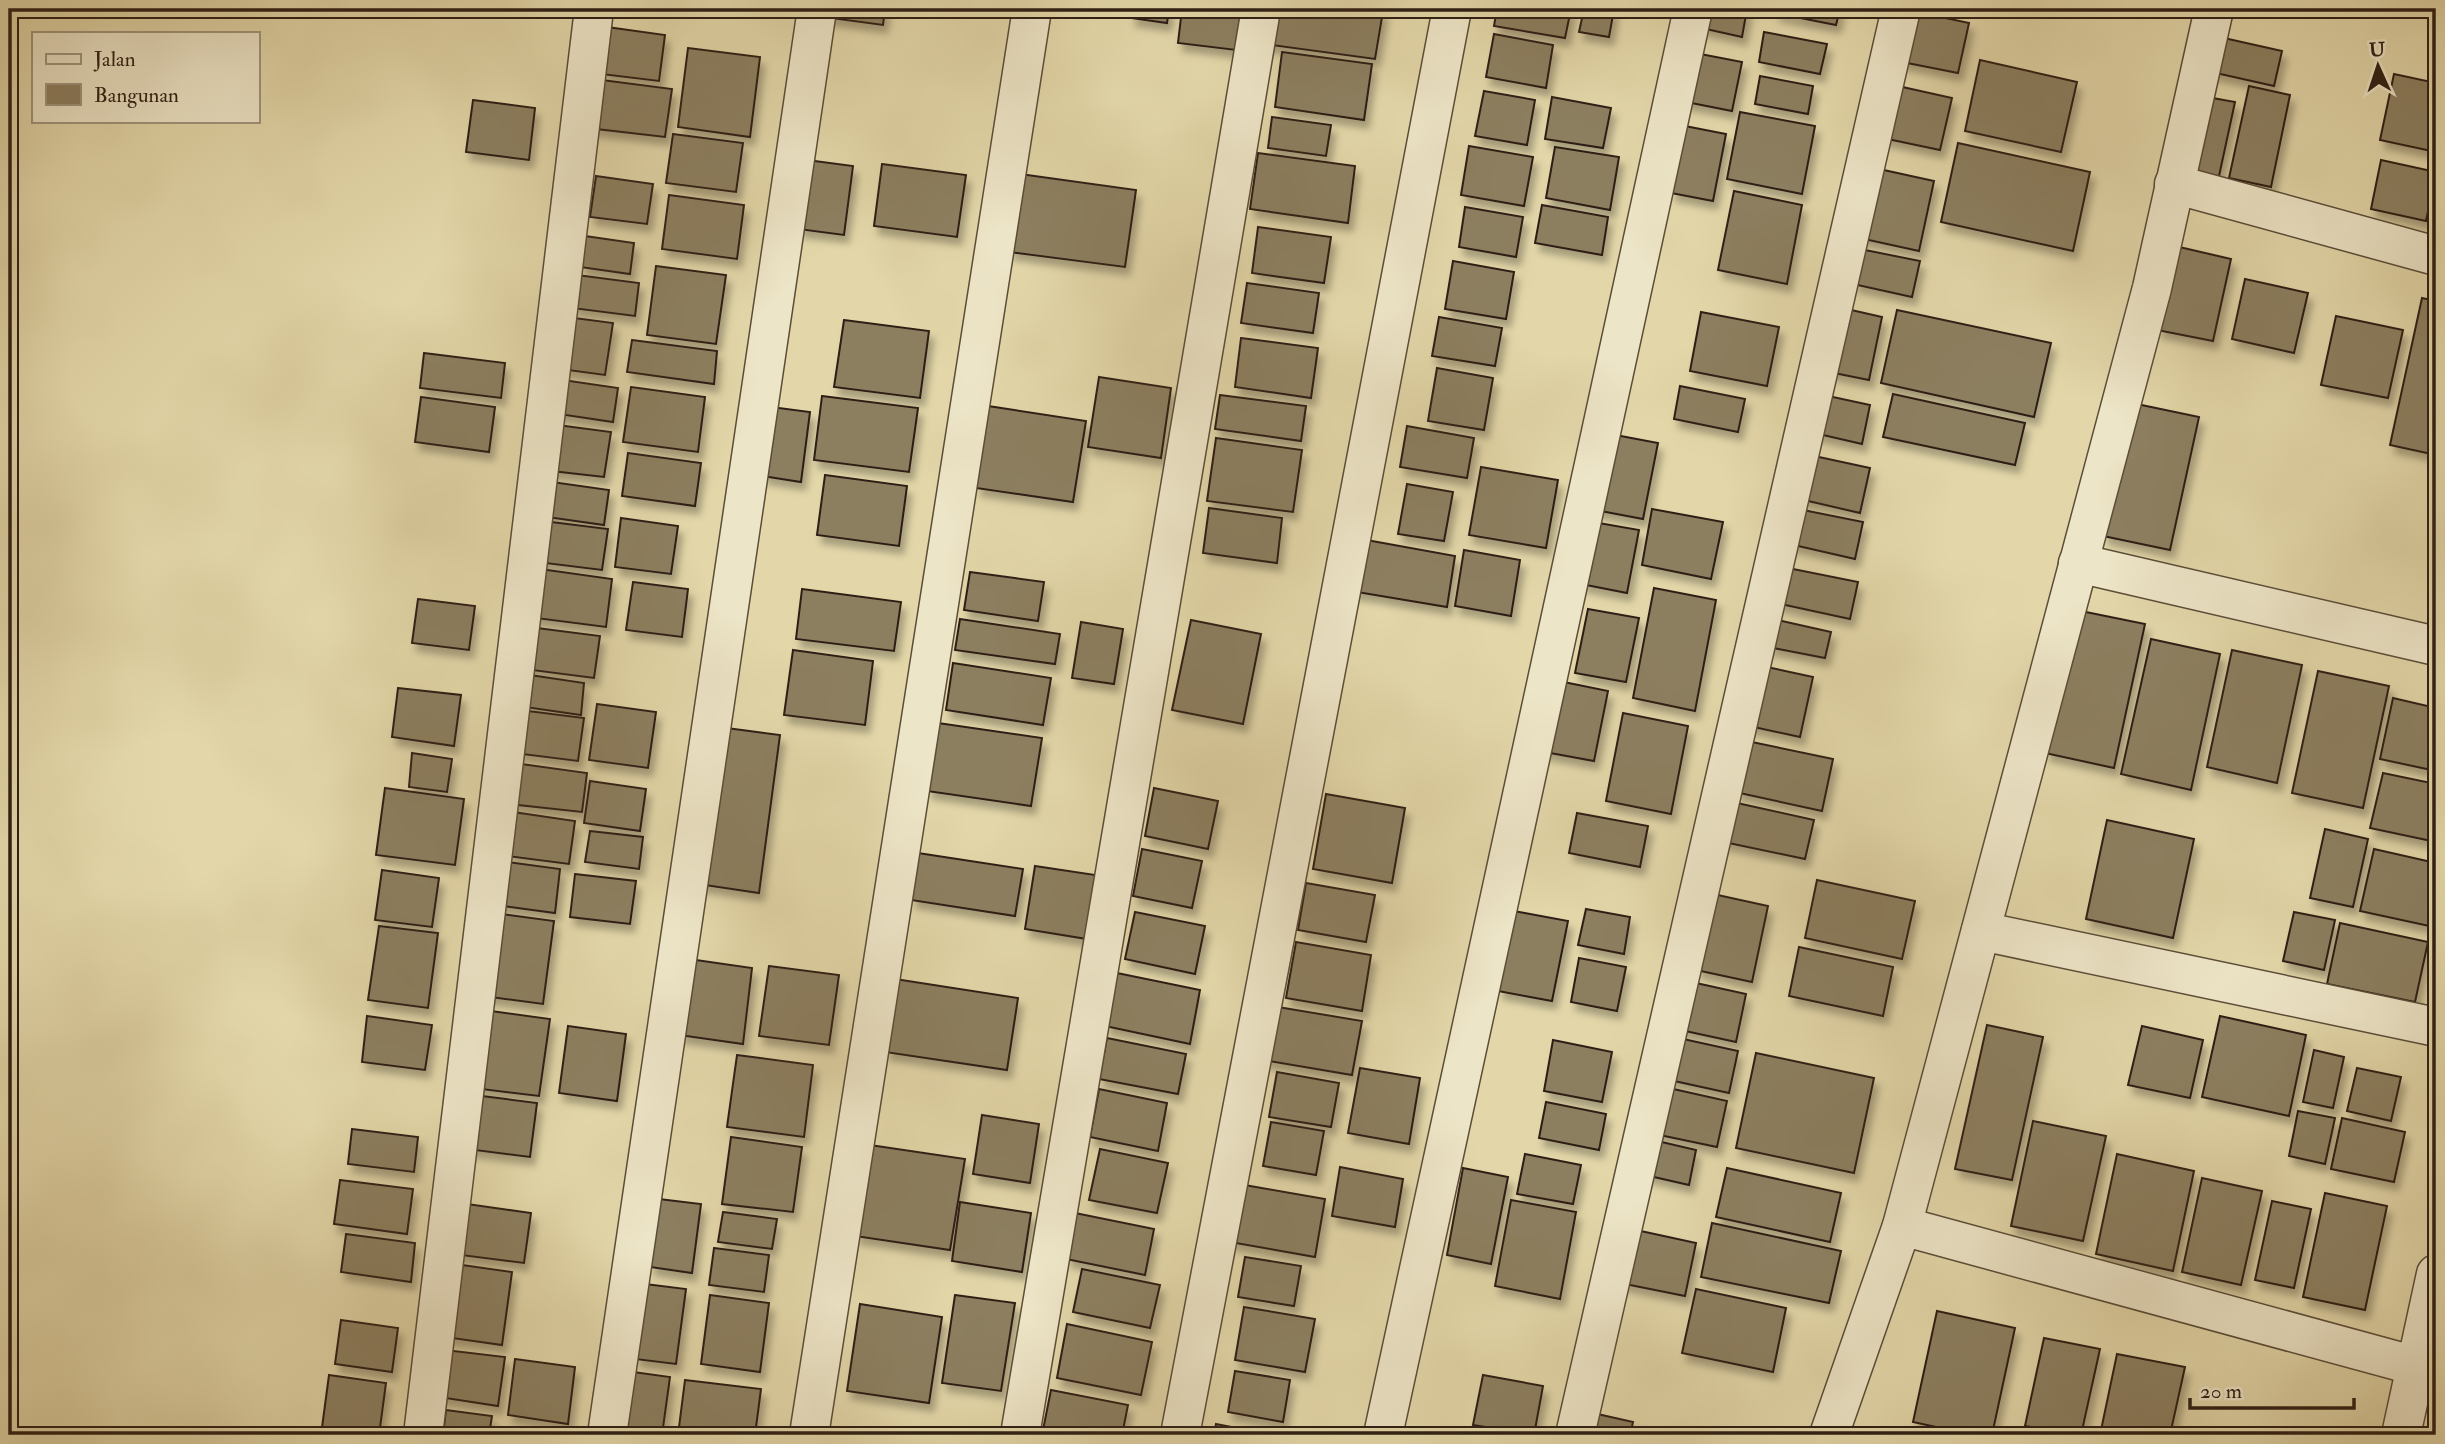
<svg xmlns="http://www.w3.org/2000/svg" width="2445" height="1444" font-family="'IM FELL Double Pica',serif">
	<defs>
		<filter id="shadow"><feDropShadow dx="4.5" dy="8" stdDeviation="3.5" flood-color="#0004"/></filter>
	</defs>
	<rect width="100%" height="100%" fill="#e3d7a9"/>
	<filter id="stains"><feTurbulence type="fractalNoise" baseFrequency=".00286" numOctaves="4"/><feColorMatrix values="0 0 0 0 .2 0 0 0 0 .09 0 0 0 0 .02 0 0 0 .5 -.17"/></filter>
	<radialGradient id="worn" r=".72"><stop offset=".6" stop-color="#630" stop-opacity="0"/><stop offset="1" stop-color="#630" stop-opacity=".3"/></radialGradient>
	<g fill="#8c7f61" stroke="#2e1f14" stroke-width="2" filter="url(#shadow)">
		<path d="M824 9H885L883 25 823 17Z"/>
		<path d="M1133 9H1169L1167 23 1131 18Z"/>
		<path d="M1182 9H1242L1236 50 1178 43Z"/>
		<path d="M1269 9H1366L1383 11 1375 59 1264 44Z"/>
		<path d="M1497 9H1571L1565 38 1494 26Z"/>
		<path d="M1584 9H1614L1609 37 1579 32Z"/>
		<path d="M1701 9H1747L1742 37 1697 27Z"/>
		<path d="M1776 9H1840L1836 25 1775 13Z"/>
		<path d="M1908 10 1969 23 1958 73 1897 61Z"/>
		<path d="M607 27 665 35 659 81 601 74Z"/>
		<path d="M1764 32 1827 44 1820 74 1759 62Z"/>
		<path d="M1494 34 1553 45 1546 88 1486 77Z"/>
		<path d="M2215 36 2282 51 2274 86 2207 71Z"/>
		<path d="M688 48 760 57 750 137 678 127Z"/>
		<path d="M1282 52 1372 64 1364 120 1275 107Z"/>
		<path d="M1690 52 1742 62 1732 111 1681 101Z"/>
		<path d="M1980 60 2077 82 2061 152 1965 131Z"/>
		<path d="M2394 74 2436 83V152L2380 140Z"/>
		<path d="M1760 76 1813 86 1808 114 1755 104Z"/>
		<path d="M594 79 672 89 665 137 588 128Z"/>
		<path d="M1889 84 1952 98 1940 150 1878 137Z"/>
		<path d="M2249 86 2290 95 2271 187 2229 178Z"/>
		<path d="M1484 91 1535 100 1527 145 1475 136Z"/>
		<path d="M1552 97 1611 108 1603 148 1545 139Z"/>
		<path d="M2207 97 2235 102 2216 190 2188 184Z"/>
		<path d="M473 100 535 108 529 160 466 152Z"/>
		<path d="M1740 112 1815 126 1802 194 1727 179Z"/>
		<path d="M1272 117 1331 125 1326 156 1268 148Z"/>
		<path d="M1685 126 1726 134 1713 201 1671 193Z"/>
		<path d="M673 134 743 143 736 192 666 183Z"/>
		<path d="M1958 143 2090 172 2073 251 1941 222Z"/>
		<path d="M1469 146 1533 157 1524 206 1461 195Z"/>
		<path d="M1555 147 1619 157 1610 210 1546 198Z"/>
		<path d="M1258 153 1355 166 1348 223 1250 209Z"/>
		<path d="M807 160 853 166 844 235 798 229Z"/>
		<path d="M2381 160 2436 172 2426 221 2371 209Z"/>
		<path d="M882 164 966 175 957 237 874 226Z"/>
		<path d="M1870 167 1934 181 1919 251 1855 237Z"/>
		<path d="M1020 174 1136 190 1125 267 1009 252Z"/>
		<path d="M596 176 653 184 647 224 590 217Z"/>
		<path d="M1734 191 1802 205 1787 284 1718 270Z"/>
		<path d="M669 195 744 205 737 259 662 249Z"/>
		<path d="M1542 205 1608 217 1602 255 1535 243Z"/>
		<path d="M1465 207 1523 217 1516 257 1459 247Z"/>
		<path d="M1258 227 1331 237 1324 283 1252 273Z"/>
		<path d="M585 236 634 243 630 274 580 267Z"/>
		<path d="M2175 246 2231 259 2213 341 2157 330Z"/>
		<path d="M1860 249 1920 261 1912 297 1853 284Z"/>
		<path d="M1453 261 1514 272 1506 319 1445 309Z"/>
		<path d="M656 266 726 275 716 344 647 335Z"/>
		<path d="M577 275 639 283 635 316 572 308Z"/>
		<path d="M2245 279 2308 293 2294 353 2232 339Z"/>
		<path d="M1247 283 1319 293 1313 333 1241 323Z"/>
		<path d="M2422 298 2436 301V455L2390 445Z"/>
		<path d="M1838 307 1882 317 1869 380 1824 371Z"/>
		<path d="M1897 310 2051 343 2034 417 1881 383Z"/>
		<path d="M1701 312 1779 327 1767 386 1690 371Z"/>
		<path d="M559 316 613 323 605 375 553 368Z"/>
		<path d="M2336 316 2403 330 2388 398 2321 385Z"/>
		<path d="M1439 317 1502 328 1495 366 1432 356Z"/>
		<path d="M844 320 929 331 920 398 834 387Z"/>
		<path d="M1241 338 1318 348 1311 398 1235 387Z"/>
		<path d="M632 340 717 351 714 384 627 372Z"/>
		<path d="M424 353 505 363 501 398 420 388Z"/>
		<path d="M1437 368 1493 378 1484 430 1428 421Z"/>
		<path d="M1099 377 1171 388 1161 458 1088 447Z"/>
		<path d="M556 379 618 388 613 422 552 413Z"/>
		<path d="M1680 386 1745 399 1738 432 1674 419Z"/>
		<path d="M631 387 705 397 698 452 623 442Z"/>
		<path d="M1819 394 1870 405 1862 444 1810 432Z"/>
		<path d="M1893 394 2025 423 2015 465 1883 437Z"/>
		<path d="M1220 395 1306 406 1301 441 1215 429Z"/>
		<path d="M822 396 918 408 909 472 814 460Z"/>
		<path d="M421 397 495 407 489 452 415 442Z"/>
		<path d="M2132 403 2199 417 2170 550 2103 536Z"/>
		<path d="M988 406 1086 421 1073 502 976 488Z"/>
		<path d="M771 407 810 412 801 482 762 476Z"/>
		<path d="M550 424 611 432 604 477 543 470Z"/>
		<path d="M1407 426 1474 438 1467 478 1400 467Z"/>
		<path d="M1605 433 1658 443 1643 519 1590 509Z"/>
		<path d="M1216 438 1302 450 1293 512 1207 501Z"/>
		<path d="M628 453 701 463 695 506 622 496Z"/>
		<path d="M1805 454 1870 468 1860 513 1795 498Z"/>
		<path d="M1481 467 1558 480 1546 548 1469 535Z"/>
		<path d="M825 475 907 486 899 546 817 535Z"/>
		<path d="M545 481 609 490 604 525 540 516Z"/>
		<path d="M1407 484 1453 492 1444 541 1398 534Z"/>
		<path d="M1209 508 1282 518 1277 563 1203 553Z"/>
		<path d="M1793 508 1863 522 1855 559 1785 543Z"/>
		<path d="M1652 509 1723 522 1711 579 1642 565Z"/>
		<path d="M621 518 678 526 671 574 615 567Z"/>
		<path d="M535 520 608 529 602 570 529 561Z"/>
		<path d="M1593 522 1639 530 1627 593 1581 584Z"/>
		<path d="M1361 539 1455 556 1447 607 1351 591Z"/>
		<path d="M1464 550 1520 560 1511 616 1455 606Z"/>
		<path d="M1783 567 1858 582 1850 619 1776 603Z"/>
		<path d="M533 568 612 579 606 627 528 617Z"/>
		<path d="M970 572 1044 582 1038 621 964 610Z"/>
		<path d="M633 582 688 589 682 637 626 630Z"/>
		<path d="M1654 588 1716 600 1695 711 1633 698Z"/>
		<path d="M802 589 901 602 894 651 796 639Z"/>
		<path d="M418 599 475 606 469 650 412 643Z"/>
		<path d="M1588 609 1639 618 1626 682 1575 673Z"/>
		<path d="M2076 610 2145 624 2114 768 2045 753Z"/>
		<path d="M960 619 1060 634 1055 664 955 650Z"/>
		<path d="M1773 619 1831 632 1825 658 1768 647Z"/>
		<path d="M1191 620 1261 634 1243 724 1172 710Z"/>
		<path d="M1081 622 1123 629 1114 684 1072 678Z"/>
		<path d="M529 627 600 636 594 678 524 669Z"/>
		<path d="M2151 639 2220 654 2191 790 2121 774Z"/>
		<path d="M793 650 873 661 865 725 784 715Z"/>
		<path d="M2232 650 2302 665 2277 783 2207 767Z"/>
		<path d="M953 663 1051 678 1043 725 946 710Z"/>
		<path d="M1753 664 1813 677 1800 737 1740 724Z"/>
		<path d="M2318 671 2389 686 2363 808 2292 793Z"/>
		<path d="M530 675 584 683 581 715 525 707Z"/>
		<path d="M1554 680 1608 691 1594 761 1539 751Z"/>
		<path d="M398 688 461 695 454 746 392 737Z"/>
		<path d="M2393 698 2436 708V771L2380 759Z"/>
		<path d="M597 704 656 712 648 768 589 760Z"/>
		<path d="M520 710 584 718 578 761 514 753Z"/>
		<path d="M1623 713 1688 726 1671 814 1606 801Z"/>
		<path d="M938 723 1042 738 1031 806 927 791Z"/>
		<path d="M719 727 780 735 759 893 698 884Z"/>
		<path d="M1747 741 1833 759 1822 811 1735 792Z"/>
		<path d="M412 753 452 759 447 792 409 787Z"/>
		<path d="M514 763 587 773 582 812 509 804Z"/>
		<path d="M2383 773 2436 784V842L2370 828Z"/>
		<path d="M590 781 646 789 640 831 584 823Z"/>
		<path d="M385 788 464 799 455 865 376 855Z"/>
		<path d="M1154 788 1218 801 1208 849 1145 836Z"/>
		<path d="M1326 794 1405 808 1392 883 1313 869Z"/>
		<path d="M1728 801 1814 820 1805 859 1719 841Z"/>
		<path d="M513 812 575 821 569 864 507 856Z"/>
		<path d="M1577 813 1648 826 1640 867 1569 853Z"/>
		<path d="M2107 820 2194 839 2173 938 2086 919Z"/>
		<path d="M2325 829 2368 839 2353 907 2310 898Z"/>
		<path d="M590 831 643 837 639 869 585 862Z"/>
		<path d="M1142 849 1202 861 1192 908 1133 896Z"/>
		<path d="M2374 849 2436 863 2434 927 2360 911Z"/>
		<path d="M918 853 1023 869 1015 916 911 900Z"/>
		<path d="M500 861 560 869 555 913 495 905Z"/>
		<path d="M1035 866 1102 876 1093 940 1025 929Z"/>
		<path d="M382 870 439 878 432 927 375 920Z"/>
		<path d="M575 874 636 881 630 924 570 917Z"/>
		<path d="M1817 880 1915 901 1902 959 1805 938Z"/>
		<path d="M1306 883 1375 895 1366 942 1298 930Z"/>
		<path d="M1713 894 1768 906 1752 982 1696 970Z"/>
		<path d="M1586 909 1630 917 1624 954 1578 945Z"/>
		<path d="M1514 911 1568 921 1552 1001 1498 991Z"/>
		<path d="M1135 912 1205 926 1195 974 1125 959Z"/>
		<path d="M2294 912 2335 920 2324 970 2283 961Z"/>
		<path d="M494 913 554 921 543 1004 483 996Z"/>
		<path d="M2340 923 2428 942 2415 1002 2327 984Z"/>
		<path d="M379 926 438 933 428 1008 368 1000Z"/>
		<path d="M1296 942 1371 955 1362 1011 1286 998Z"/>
		<path d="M1799 947 1893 967 1883 1016 1789 996Z"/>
		<path d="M1579 958 1626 967 1617 1011 1571 1002Z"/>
		<path d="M689 959 752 968 743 1044 679 1035Z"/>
		<path d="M769 966 839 975 829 1045 759 1036Z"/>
		<path d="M1117 973 1200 990 1190 1044 1105 1026Z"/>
		<path d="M895 979 1018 998 1007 1070 885 1052Z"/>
		<path d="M1687 981 1746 994 1736 1042 1676 1029Z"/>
		<path d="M1272 1006 1362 1021 1352 1075 1263 1060Z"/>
		<path d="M484 1010 550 1019 539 1096 473 1088Z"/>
		<path d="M367 1016 432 1025 425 1070 362 1062Z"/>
		<path d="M2220 1016 2306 1035 2289 1116 2202 1097Z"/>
		<path d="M1987 1025 2043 1037 2012 1180 1955 1169Z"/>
		<path d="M568 1026 626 1034 617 1101 559 1093Z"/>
		<path d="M2142 1026 2203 1040 2190 1098 2128 1085Z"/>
		<path d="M1674 1037 1738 1051 1729 1093 1665 1079Z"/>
		<path d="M1107 1038 1186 1054 1178 1094 1099 1079Z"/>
		<path d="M1553 1040 1612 1052 1602 1102 1544 1091Z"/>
		<path d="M2314 1050 2344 1057 2333 1108 2303 1102Z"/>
		<path d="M1756 1053 1874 1078 1854 1173 1736 1148Z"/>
		<path d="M737 1055 813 1065 804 1137 727 1127Z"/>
		<path d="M1360 1068 1420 1078 1409 1144 1348 1133Z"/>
		<path d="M2357 1068 2401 1077 2391 1121 2347 1111Z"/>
		<path d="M1277 1072 1339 1083 1331 1127 1269 1117Z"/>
		<path d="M1660 1086 1727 1101 1717 1147 1650 1133Z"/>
		<path d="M1099 1089 1167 1103 1158 1151 1090 1137Z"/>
		<path d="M474 1095 537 1103 530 1157 467 1149Z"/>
		<path d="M1546 1102 1606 1114 1599 1150 1539 1138Z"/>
		<path d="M2298 1111 2335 1118 2325 1164 2289 1156Z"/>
		<path d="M982 1115 1039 1124 1030 1183 973 1174Z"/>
		<path d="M2342 1118 2405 1132 2394 1182 2331 1169Z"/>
		<path d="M2033 1121 2106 1136 2083 1241 2011 1226Z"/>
		<path d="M1271 1122 1324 1131 1316 1175 1263 1166Z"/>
		<path d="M352 1129 418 1137 414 1172 348 1164Z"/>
		<path d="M731 1137 802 1147 793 1212 722 1204Z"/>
		<path d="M1653 1140 1696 1150 1689 1185 1645 1175Z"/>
		<path d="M870 1145 965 1159 950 1250 855 1236Z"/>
		<path d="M1100 1149 1168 1163 1157 1213 1089 1200Z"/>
		<path d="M1525 1154 1581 1165 1573 1204 1517 1194Z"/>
		<path d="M2117 1154 2194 1171 2173 1271 2096 1254Z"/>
		<path d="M1340 1167 1403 1179 1395 1227 1332 1216Z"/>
		<path d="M1463 1168 1508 1177 1491 1264 1447 1255Z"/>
		<path d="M1727 1168 1841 1193 1830 1242 1716 1217Z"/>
		<path d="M2202 1178 2262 1191 2241 1285 2182 1272Z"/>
		<path d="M340 1180 413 1189 407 1234 334 1224Z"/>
		<path d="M1239 1184 1325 1199 1315 1257 1230 1242Z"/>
		<path d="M2325 1193 2387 1206 2365 1310 2303 1297Z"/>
		<path d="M659 1199 701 1204 692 1273 650 1267Z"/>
		<path d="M1511 1200 1576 1212 1560 1299 1495 1286Z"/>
		<path d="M2272 1201 2311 1209 2294 1288 2255 1280Z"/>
		<path d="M960 1202 1031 1213 1022 1272 952 1261Z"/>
		<path d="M460 1203 531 1213 524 1263 453 1254Z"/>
		<path d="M723 1212 777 1219 772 1249 718 1242Z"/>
		<path d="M1075 1213 1154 1229 1145 1275 1066 1259Z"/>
		<path d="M1712 1223 1841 1251 1829 1303 1701 1277Z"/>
		<path d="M1627 1228 1696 1243 1685 1296 1615 1282Z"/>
		<path d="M346 1234 415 1243 411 1282 341 1272Z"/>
		<path d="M714 1248 769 1255 764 1292 709 1285Z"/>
		<path d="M1245 1257 1301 1266 1294 1306 1238 1297Z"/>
		<path d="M455 1264 512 1272 502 1345 445 1337Z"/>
		<path d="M1082 1269 1160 1285 1150 1328 1073 1312Z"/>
		<path d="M645 1284 686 1289 676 1364 635 1359Z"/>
		<path d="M1696 1289 1786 1308 1773 1372 1682 1353Z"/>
		<path d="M710 1295 769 1303 760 1372 701 1364Z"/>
		<path d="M955 1295 1015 1303 1001 1391 942 1383Z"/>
		<path d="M860 1304 942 1317 929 1403 847 1391Z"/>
		<path d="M1244 1307 1315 1319 1305 1372 1235 1360Z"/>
		<path d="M1937 1311 2015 1328 1992 1435H1973L1913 1422Z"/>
		<path d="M341 1320 398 1328 392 1372 335 1364Z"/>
		<path d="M1067 1324 1152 1342 1141 1395 1057 1378Z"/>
		<path d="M2044 1338 2100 1349 2081 1435 2025 1426Z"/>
		<path d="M445 1350 505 1357 498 1406 439 1397Z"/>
		<path d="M2117 1354 2185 1367 2170 1435H2100Z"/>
		<path d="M515 1359 575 1367 568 1424 508 1415Z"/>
		<path d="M626 1371 670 1377 662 1435H618Z"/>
		<path d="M1235 1371 1290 1380 1283 1422 1228 1412Z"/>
		<path d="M329 1375 386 1383 379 1435H321Z"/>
		<path d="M1483 1375 1543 1386 1534 1435 1473 1425Z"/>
		<path d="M685 1380 761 1389 755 1435H678Z"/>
		<path d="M1051 1390 1128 1405 1122 1435H1042Z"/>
		<path d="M446 1410 492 1416 489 1435H443Z"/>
		<path d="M1593 1413 1633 1422 1630 1435H1588Z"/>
		<path d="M1216 1424 1268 1434V1435H1214Z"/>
	</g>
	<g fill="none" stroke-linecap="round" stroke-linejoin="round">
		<g stroke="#5b4d39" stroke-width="41">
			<g id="minor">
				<path d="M2174 184 2436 256"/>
				<path d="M2078 563 2436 646"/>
				<path d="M1981 931 2436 1027"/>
				<path d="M1902 1226 2416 1366"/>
				<path d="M423 1435 594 9"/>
				<path d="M607 1435 817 9"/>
				<path d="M809 1435 1032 9"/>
				<path d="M1020 1435 1261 9"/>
				<path d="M1180 1435 1452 9"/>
				<path d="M1383 1435 1693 9"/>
				<path d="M1575 1435 1901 9"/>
				<path d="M1829 1435 1902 1226 2152 288 2214 9"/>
				<path d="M2401 1435 2436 1274"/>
			</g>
		</g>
		<use href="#minor" stroke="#ede5c7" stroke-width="38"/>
	</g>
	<rect width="2445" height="1444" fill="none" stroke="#e3d7a9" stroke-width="35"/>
	<rect x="10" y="10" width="2424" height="1423" fill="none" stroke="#2e1f14" stroke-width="3.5"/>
	<rect x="18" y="18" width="2410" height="1409" fill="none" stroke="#2e1f14" stroke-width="2"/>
	<rect x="32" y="32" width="228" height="91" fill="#ede5c7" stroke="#a1967f" stroke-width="2"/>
	<rect x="46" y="54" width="35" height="10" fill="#ede5c7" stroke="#a1967f" stroke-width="2"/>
	<text x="94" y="66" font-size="21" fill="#2e1f14">Jalan</text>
	<rect x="46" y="84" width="35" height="21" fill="#8c7f61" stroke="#a1967f" stroke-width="2"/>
	<text x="94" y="102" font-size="21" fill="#2e1f14">Bangunan</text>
	<g transform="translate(2378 66) rotate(357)" stroke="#ede5c7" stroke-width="5" paint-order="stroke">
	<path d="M0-5L12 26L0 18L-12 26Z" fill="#2e1f14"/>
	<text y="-10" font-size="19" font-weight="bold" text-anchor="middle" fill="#2e1f14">U</text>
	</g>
	<path d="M2190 1398v10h164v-10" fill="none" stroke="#2e1f14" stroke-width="3.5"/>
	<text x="2200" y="1398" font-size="21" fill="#2e1f14" stroke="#ede5c7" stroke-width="5" paint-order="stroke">20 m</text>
	<rect width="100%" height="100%" filter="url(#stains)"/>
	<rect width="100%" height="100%" fill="url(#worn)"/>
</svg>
